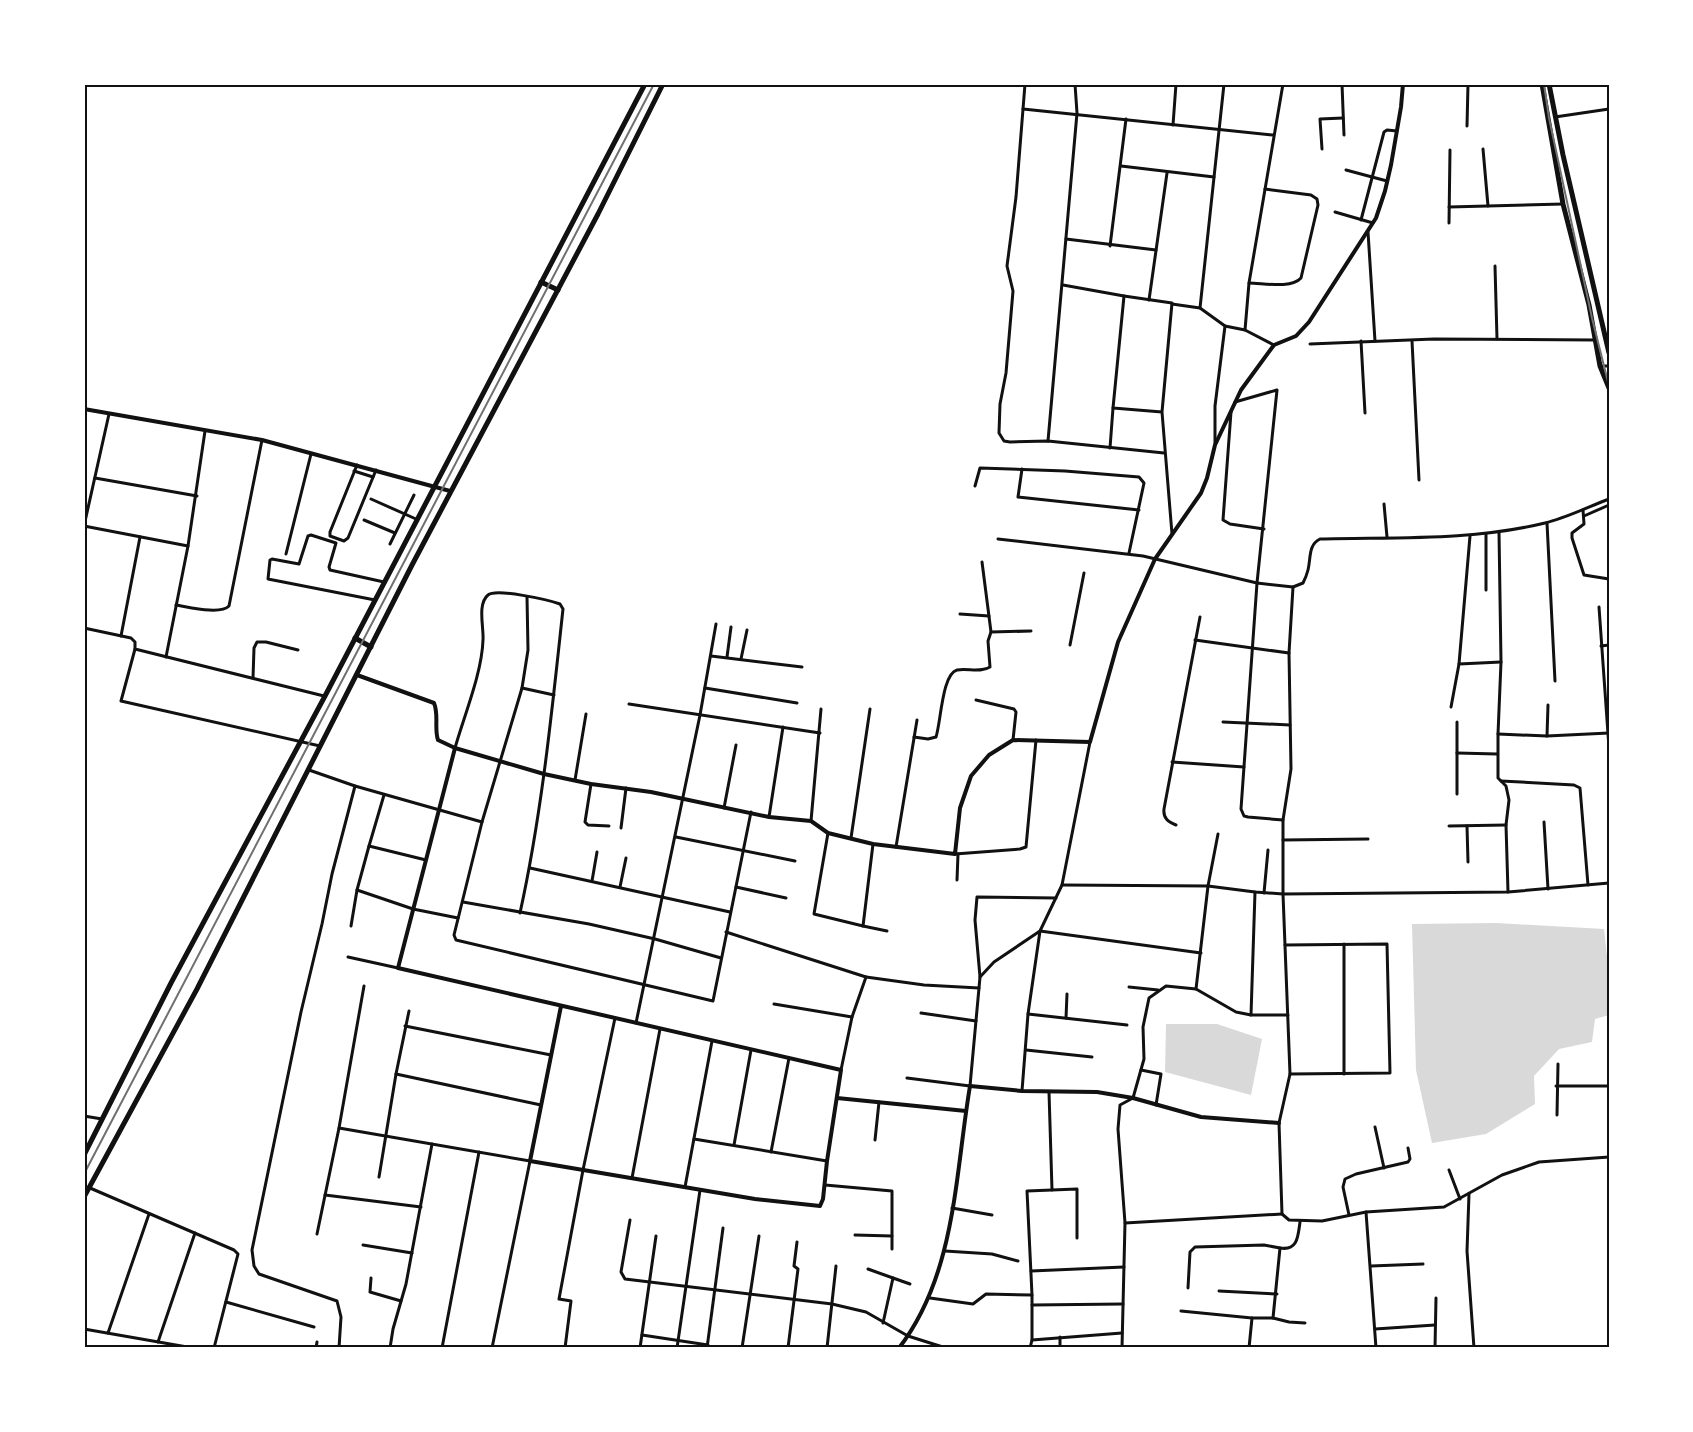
<svg xmlns="http://www.w3.org/2000/svg" width="1693" height="1432" font-family="'Crimson Pro',serif">
	<rect width="100%" height="100%" fill="#fff"/>
	<g fill="#d9d9d9">
		<path d="M1497 923 1604 929 1609 975V1015L1595 1019 1592 1042 1559 1049 1534 1076 1535 1104 1486 1134 1432 1143 1416 1070 1412 924Z"/>
		<path d="M1166 1024H1217L1262 1039 1251 1095 1165 1072Z"/>
	</g>
	<g fill="none" stroke-linecap="round" stroke-linejoin="round">
		<g stroke="#111" stroke-width="3">
			<path d="M1025 84 1016 197 1007 266 1013 291 1006 373 1000 404 999 433 1004 441 1010 442 1048 441 1164 453"/>
			<path d="M1342 84 1344 135"/>
			<path d="M1023 109 1273 135"/>
			<path d="M1555 117 1609 109"/>
			<path d="M1173 125 1176 84"/>
			<path d="M1467 126 1468 84"/>
			<path d="M1322 149 1320 119 1343 118"/>
			<path d="M1483 149 1488 206"/>
			<path d="M1121 166 1214 177"/>
			<path d="M1346 170 1387 181"/>
			<path d="M1449 207 1563 204"/>
			<path d="M1335 212 1373 223"/>
			<path d="M1361 220 1384 132 1387 130 1397 131"/>
			<path d="M1449 223 1450 150"/>
			<path d="M1368 232 1375 341"/>
			<path d="M1066 239 1156 250"/>
			<path d="M1110 246 1126 119"/>
			<path d="M1495 266 1497 339"/>
			<path d="M1249 283C1263 283 1291 289 1301 278L1318 205 1317 199 1311 195 1265 189"/>
			<path d="M1063 285 1124 296"/>
			<path d="M1149 300 1167 173"/>
			<path d="M1172 304 1200 308 1225 326 1245 330 1274 345"/>
			<path d="M1200 308 1224 84"/>
			<path d="M1245 330 1249 283 1283 84"/>
			<path d="M1361 341 1365 413"/>
			<path d="M1412 341 1419 480"/>
			<path d="M1310 344 1434 339 1594 340"/>
			<path d="M1600 366H1609"/>
			<path d="M1235 402 1277 390 1257 583 1241 809 1244 816 1248 817 1283 820"/>
			<path d="M1162 412 1113 408 1124 296 1172 303 1162 412 1172 534"/>
			<path d="M1231 412 1223 520 1230 524 1264 529"/>
			<path d="M1048 441 1077 113 1075 84"/>
			<path d="M1215 444V406L1225 326"/>
			<path d="M1110 448 1113 408"/>
			<path d="M357 465 330 532V536L344 541 348 538 376 470"/>
			<path d="M1022 469 1018 497 1139 510"/>
			<path d="M354 471 373 477"/>
			<path d="M95 478 197 496"/>
			<path d="M975 486 980 468 1065 471 1139 477 1144 483 1129 553"/>
			<path d="M371 499 416 519"/>
			<path d="M1384 504 1387 537"/>
			<path d="M1583 510 1584 524 1572 533V538L1584 575 1609 579"/>
			<path d="M1584 516 1609 505"/>
			<path d="M364 520 395 533"/>
			<path d="M1547 523 1555 681"/>
			<path d="M84 526 109 414"/>
			<path d="M84 526 188 546"/>
			<path d="M1499 532 1501 662 1498 734V778L1506 786 1509 800 1506 825 1508 892"/>
			<path d="M998 539 1143 556 1257 583 1293 587 1303 583C1305 579 1307 574 1308 570 1311 558 1308 545 1320 539 1396 537 1471 541 1545 523 1566 518 1588 507 1609 499"/>
			<path d="M390 544 414 495"/>
			<path d="M286 554 311 454"/>
			<path d="M982 562 991 632"/>
			<path d="M1293 587 1289 653 1291 769 1283 820V894L1290 1074 1279 1123 1282 1214 1289 1220 1322 1221 1366 1212 1444 1207 1502 1175 1539 1162 1609 1157"/>
			<path d="M1486 590V534"/>
			<path d="M527 597 528 650 522 688 482 822 454 935 456 940 713 1001 751 812"/>
			<path d="M375 600 268 579 270 560 272 559 299 564 308 536 311 535 336 543 329 567 330 570 384 582"/>
			<path d="M176 605C189 607 220 615 229 606L262 440"/>
			<path d="M1599 607 1609 748"/>
			<path d="M960 614 989 616"/>
			<path d="M84 628 131 638 135 642V649L324 696"/>
			<path d="M121 636 140 537"/>
			<path d="M1195 640 1289 653"/>
			<path d="M1070 645 1084 573"/>
			<path d="M1601 646 1609 645"/>
			<path d="M135 649 121 701 320 746"/>
			<path d="M711 656 802 667"/>
			<path d="M166 657 188 546 205 431"/>
			<path d="M727 657 731 627"/>
			<path d="M741 659 747 630"/>
			<path d="M1459 664 1470 536"/>
			<path d="M253 678 254 648 257 642H266L298 650"/>
			<path d="M522 688 554 695"/>
			<path d="M705 688 797 703"/>
			<path d="M976 700 1014 709 1016 712 1013 740"/>
			<path d="M629 704 820 733"/>
			<path d="M1451 707 1459 664 1501 662"/>
			<path d="M1223 722 1290 725"/>
			<path d="M1498 734 1547 736 1609 733"/>
			<path d="M1547 736 1548 705"/>
			<path d="M914 737 928 739 936 737C941 722 942 674 957 670 968 668 980 673 990 667L988 641 991 632 1031 631"/>
			<path d="M455 748C464 716 482 673 483 640 484 628 477 604 488 595 496 588 549 600 560 604L563 609C552 710 542 813 520 913"/>
			<path d="M1457 753 1497 754"/>
			<path d="M1172 762 1244 767"/>
			<path d="M309 770 355 786 482 822"/>
			<path d="M575 780 586 714"/>
			<path d="M1501 781 1574 785 1580 788 1588 885"/>
			<path d="M591 784 585 822 588 825 609 826"/>
			<path d="M1457 794V722"/>
			<path d="M384 795 369 846 426 860"/>
			<path d="M724 808 736 745"/>
			<path d="M769 817 783 727"/>
			<path d="M811 821 821 709"/>
			<path d="M1544 822 1548 889"/>
			<path d="M1176 825C1168 822 1163 818 1164 809L1200 617"/>
			<path d="M1449 826 1506 825"/>
			<path d="M1467 826 1468 862"/>
			<path d="M621 828 626 788"/>
			<path d="M828 833 814 914 863 926 873 844"/>
			<path d="M1218 834 1208 886 1196 989 1236 1012 1251 1015H1288"/>
			<path d="M676 837 795 861"/>
			<path d="M851 838 870 709"/>
			<path d="M1283 840 1368 839"/>
			<path d="M369 846 357 890 413 909 458 918"/>
			<path d="M896 847 917 720"/>
			<path d="M955 854 1020 849 1026 847 1036 740"/>
			<path d="M530 868 730 912"/>
			<path d="M957 880 958 854"/>
			<path d="M592 881 597 852"/>
			<path d="M1062 885 1208 886 1255 892 1283 894 1508 892 1609 883"/>
			<path d="M620 887 626 858"/>
			<path d="M736 887 786 898"/>
			<path d="M1264 893 1268 850"/>
			<path d="M463 902 589 924 655 939 721 958"/>
			<path d="M351 926 357 890"/>
			<path d="M863 926 887 931"/>
			<path d="M726 932 866 977 852 1017"/>
			<path d="M1344 944V1074"/>
			<path d="M1285 945 1387 944 1390 1073 1290 1074"/>
			<path d="M348 957 398 968"/>
			<path d="M866 977 924 985 979 988"/>
			<path d="M980 977 975 920 977 897 1056 898"/>
			<path d="M1129 987 1158 990"/>
			<path d="M774 1004 852 1017 841 1070"/>
			<path d="M921 1013 976 1021"/>
			<path d="M1028 1014 1040 931 1201 953"/>
			<path d="M1251 1015 1255 892"/>
			<path d="M1066 1018 1067 994"/>
			<path d="M636 1023 700 715 716 624"/>
			<path d="M405 1026 551 1055"/>
			<path d="M1026 1050 1092 1057"/>
			<path d="M1141 1070 1161 1074 1156 1105"/>
			<path d="M396 1074 541 1105"/>
			<path d="M907 1078 970 1086 980 977 994 962 1040 931 1062 885 1090 742"/>
			<path d="M1556 1086H1609"/>
			<path d="M1022 1091 1028 1014 1127 1025"/>
			<path d="M1049 1092 1052 1190 1077 1189V1238"/>
			<path d="M1557 1115 1558 1064"/>
			<path d="M84 1116 102 1119"/>
			<path d="M1375 1127 1384 1168"/>
			<path d="M339 1128 530 1161 492 1348"/>
			<path d="M694 1139 827 1161"/>
			<path d="M875 1140 879 1102"/>
			<path d="M734 1145 751 1050"/>
			<path d="M771 1152 789 1058"/>
			<path d="M1449 1170 1460 1199"/>
			<path d="M379 1177 396 1074 409 1011"/>
			<path d="M632 1178 660 1029"/>
			<path d="M825 1185 892 1191V1249"/>
			<path d="M685 1187 712 1041"/>
			<path d="M90 1188 234 1250 238 1254 214 1348"/>
			<path d="M1469 1194 1467 1251 1474 1348"/>
			<path d="M325 1195 421 1207"/>
			<path d="M952 1208 992 1215"/>
			<path d="M1366 1212 1376 1348"/>
			<path d="M1349 1215 1343 1187 1345 1179 1356 1174 1408 1162 1410 1159 1408 1148"/>
			<path d="M630 1220 621 1272 625 1279 832 1304 866 1312 908 1336 946 1348"/>
			<path d="M1125 1223 1282 1214"/>
			<path d="M317 1234 339 1128 364 986"/>
			<path d="M855 1235 892 1236"/>
			<path d="M363 1245 412 1253"/>
			<path d="M945 1251 992 1254 1018 1261"/>
			<path d="M1371 1266 1423 1264"/>
			<path d="M868 1269 893 1278"/>
			<path d="M1031 1271 1124 1267"/>
			<path d="M371 1278 370 1292 401 1301"/>
			<path d="M1188 1288 1190 1252 1195 1247 1264 1245 1280 1248"/>
			<path d="M1219 1291 1277 1294"/>
			<path d="M930 1298 973 1304 986 1294 1032 1295"/>
			<path d="M226 1302 314 1327"/>
			<path d="M1032 1305 1123 1304"/>
			<path d="M1181 1311 1252 1318"/>
			<path d="M1273 1318 1289 1322 1305 1323"/>
			<path d="M883 1323 893 1278 910 1284"/>
			<path d="M84 1329 193 1348"/>
			<path d="M1375 1329 1435 1325"/>
			<path d="M108 1333 149 1214"/>
			<path d="M642 1335 708 1345"/>
			<path d="M1060 1337V1348"/>
			<path d="M1032 1340 1122 1333"/>
			<path d="M158 1342 195 1233"/>
			<path d="M316 1348 317 1342"/>
			<path d="M339 1348 341 1317 337 1301 259 1274 254 1266 252 1250 301 1012 322 924 332 874 355 786"/>
			<path d="M390 1348 393 1329 406 1284 432 1144"/>
			<path d="M442 1348 479 1152"/>
			<path d="M565 1348 571 1301 559 1299 583 1170 615 1018"/>
			<path d="M640 1348 656 1236"/>
			<path d="M677 1348 700 1190"/>
			<path d="M707 1348 723 1228"/>
			<path d="M742 1348 759 1236"/>
			<path d="M788 1348 798 1269 794 1266 797 1242"/>
			<path d="M827 1348 836 1266"/>
			<path d="M1030 1348 1032 1340V1295L1027 1191 1052 1190"/>
			<path d="M1122 1348 1125 1223 1118 1129 1120 1105 1133 1098 1144 1059 1143 1027 1149 998 1166 986 1196 989"/>
			<path d="M1249 1348 1252 1318H1273L1280 1248C1298 1251 1298 1236 1300 1222"/>
			<path d="M1435 1348 1436 1298"/>
		</g>
		<g stroke="#111" stroke-width="4">
			<path d="M84 409 262 440 450 491"/>
			<path d="M357 675 434 703C439 715 434 728 438 740L455 748 544 774 591 784 651 792 769 817 811 821 828 833 873 844 955 854 960 808 971 776 989 755 1013 740 1090 742 1118 642 1155 559 1201 493 1207 478 1215 445 1241 390 1274 345 1296 336 1309 322 1376 218 1385 191 1391 165 1401 107 1403 84"/>
			<path d="M455 748 398 968 841 1070 827 1161 823 1199 820 1206 755 1199 530 1161 561 1006"/>
			<path d="M837 1098 966 1111"/>
			<path d="M899 1348C956 1274 955 1175 970 1086L1022 1091 1097 1092 1133 1098 1201 1117 1279 1123"/>
		</g>
		<g stroke="#111" stroke-width="5">
			<path d="M1542 84 1563 204 1589 305 1600 366 1609 388"/>
			<path d="M1549 84 1563 155 1609 353"/>
			<path d="M541 282 558 290"/>
			<path d="M355 638 371 647"/>
			<path d="M84 1155 171 983 325 696 645 84"/>
			<path d="M84 1197 197 989 412 565 598 214 663 84"/>
		</g>
		<g stroke="#707070" stroke-width="2">
			<path d="M1544 84 1549 118 1592 318 1609 386"/>
			<path d="M84 1174 654 84"/>
		</g>
	</g>
	<rect width="1693" height="1432" fill="none" stroke="#ffffff" stroke-width="171"/>
	<rect x="86" y="86" width="1522" height="1260" fill="none" stroke="#111" stroke-width="2"/>
</svg>
